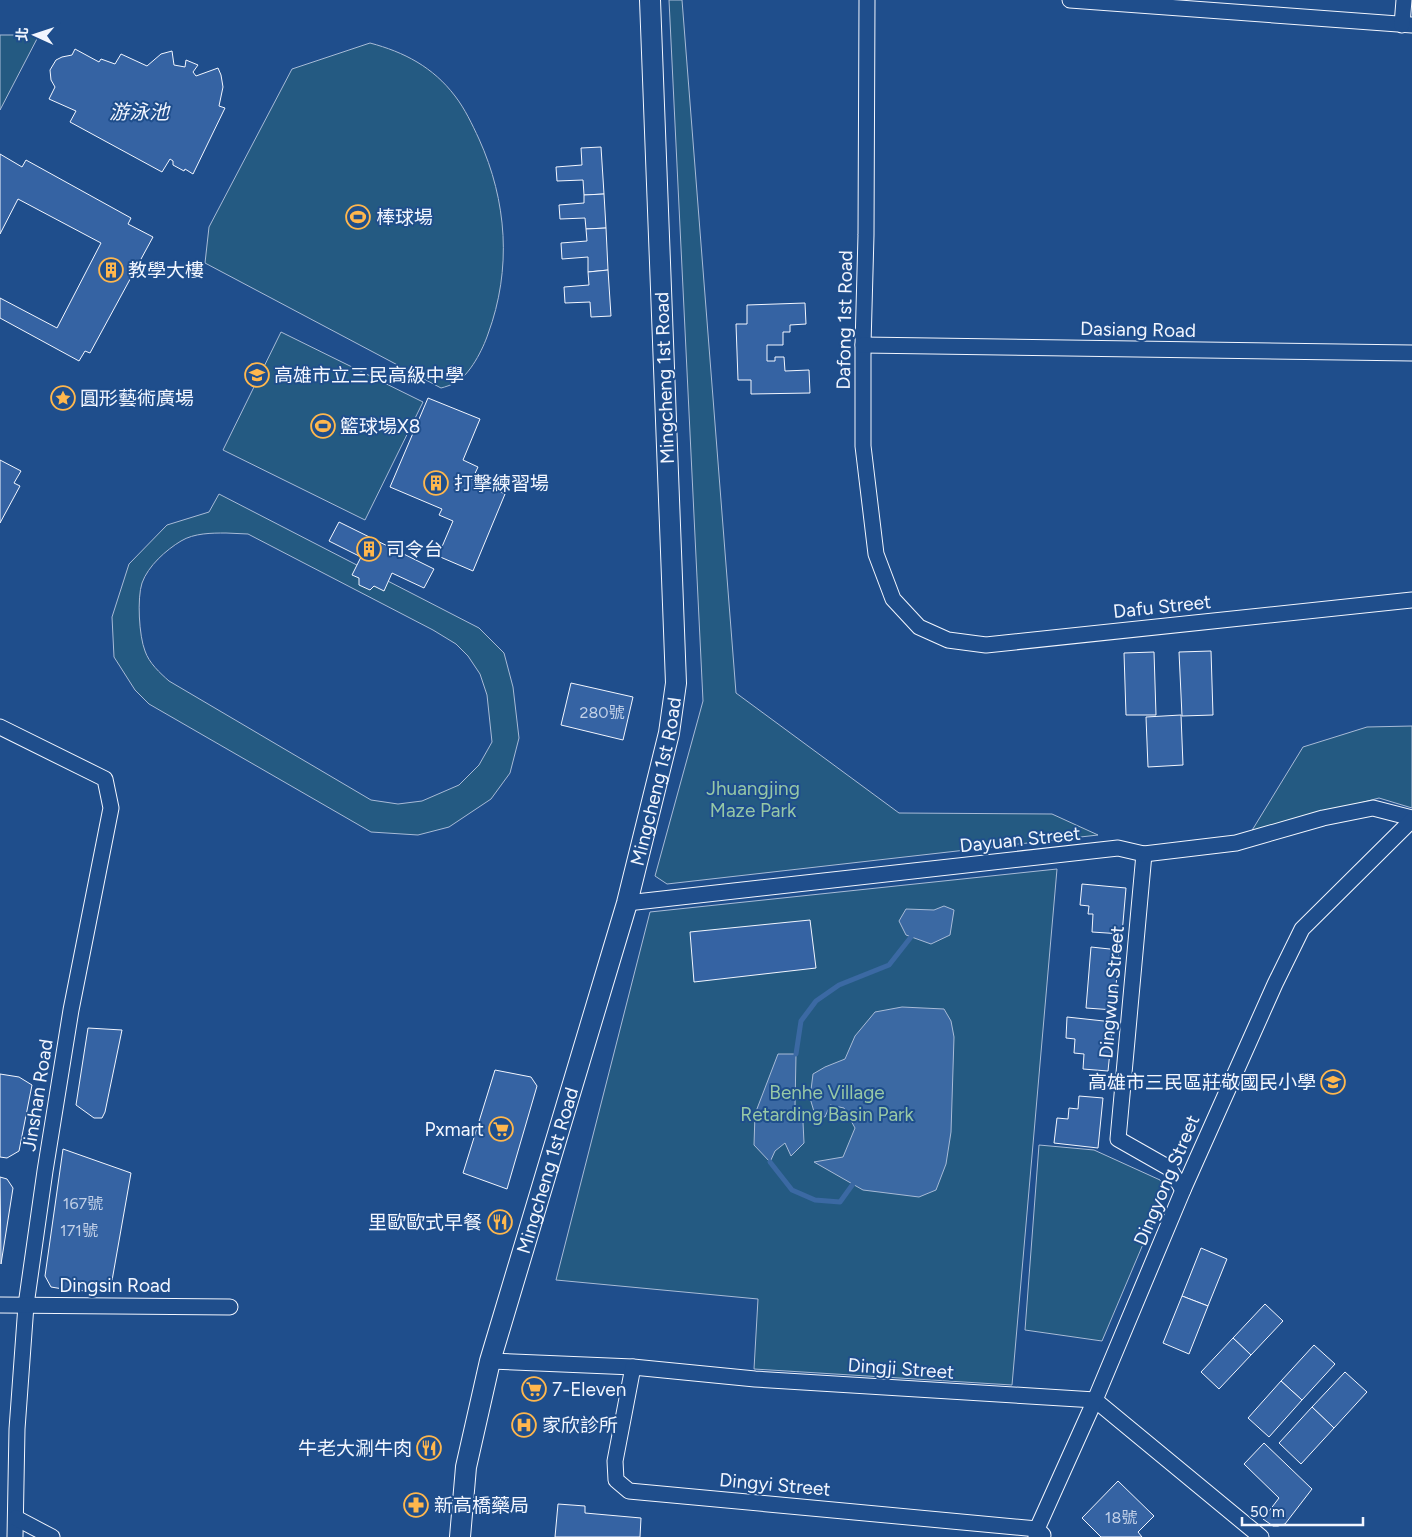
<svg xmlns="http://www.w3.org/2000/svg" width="1412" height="1537" font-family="Figtree,'Noto Sans TC',sans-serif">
	<rect width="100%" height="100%" fill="#1f4e8c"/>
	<g fill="#245a82" stroke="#a8bbd7" fill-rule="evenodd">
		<path d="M669 0H682L736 693 899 813 1052 814 1098 835 667 884 655 876 703 701Z"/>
		<path d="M0 35H39L0 110Z"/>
		<path d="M370 43C404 52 433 67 455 96 465 109 472 124 479 139 507 201 512 269 488 334 483 349 470 375 455 383 451 385 445 387 441 388L205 263 209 227 292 69Z"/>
		<path d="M281 332 423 402 365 520 223 450Z"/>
		<path d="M219 494 479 628 504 653 513 687 519 738 510 773 491 799 449 827 418 835 371 832 149 704 135 690 114 657 112 617 129 564 167 525 209 512ZM226 533 248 534 433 630 456 644 468 656 480 674 487 695 492 742 479 765 459 785 422 801 398 804 371 800 169 681C160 673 149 663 145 651 139 636 137 598 142 583 148 566 166 550 181 541 194 533 212 533 226 533Z"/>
		<path d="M1412 726V808L1379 798 1251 832 1303 747 1367 727Z"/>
		<path d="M1057 869 1012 1385 754 1369 758 1299 556 1280 650 912Z"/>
		<path d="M1039 1145 1094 1150 1160 1180 1164 1188 1163 1197 1102 1341 1025 1330Z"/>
	</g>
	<g fill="#3b69a3" stroke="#a8bbd7">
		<path d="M944 906 954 910 950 935 931 944 906 935 899 921 906 909 934 910Z"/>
		<path d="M902 1007 944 1009 951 1021 954 1037 951 1132 946 1164 936 1190 919 1197 863 1190 814 1162 843 1157 855 1128 844 1108 830 1105 825 1117 815 1115 810 1098 813 1074 825 1067 845 1059 855 1036 875 1012Z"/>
		<path d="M778 1054H796L795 1107 803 1122 804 1143 791 1156 785 1143 775 1151 770 1162 754 1145 755 1114Z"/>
	</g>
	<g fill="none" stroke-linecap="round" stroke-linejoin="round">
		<g stroke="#3b69a3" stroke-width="5">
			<path d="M796 1054 801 1021 816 1001 839 985 889 965 911 937"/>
			<path d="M770 1162 792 1190 815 1200 840 1202 853 1184"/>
		</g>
	</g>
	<g fill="#3563a3" stroke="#f2f6ff">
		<path d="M75 49 99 62 101 59 115 64 121 54 147 66 161 54 172 51 174 65 185 67 186 60 198 65 193 72 196 76 218 68 221 75 223 87 219 106 225 108 193 174 185 169 184 171 173 165V161L170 159 162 172 70 122 76 111 49 99 55 87 51 80 50 70 56 60 62 57 72 55Z"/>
		<path d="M601 147 604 194 584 195 583 180 557 181 556 167 582 165 581 148Z"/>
		<path d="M0 154 22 167 26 160 131 218 128 224 153 237 90 353 85 351 79 361 0 318V298L57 328 101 243 18 199 0 234Z"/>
		<path d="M604 194 606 228 586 229 585 218 560 219 559 205 584 203V195Z"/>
		<path d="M606 228 608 270 588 272V257L562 259 561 243 587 241 586 229Z"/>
		<path d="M608 270 611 316 591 317 590 302 565 303 564 287 589 285 588 272Z"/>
		<path d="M805 303 806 324 790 325V332H783V345H767V361H775V357H784L785 371 809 370 810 393 751 394V380H738L736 324H747V305Z"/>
		<path d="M428 398 480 419 463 460 478 467 472 480 505 494 473 571 438 556 453 521 439 515 442 509 390 487Z"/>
		<path d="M0 460 21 471 14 483 20 486 0 523Z"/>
		<path d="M339 522 434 569 424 588 392 573 384 591 374 586 370 590 359 585V578L352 575 361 557 329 541Z"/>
		<path d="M1211 651 1213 715 1182 716 1179 652Z"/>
		<path d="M1154 652 1156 715H1126L1124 653Z"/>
		<path d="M571 683 633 697 623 740 561 725Z"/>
		<path d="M1181 715 1183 765 1148 767 1146 717Z"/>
		<path d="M1082 884 1126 888 1122 934 1092 932 1093 914H1088L1089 906 1080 905Z"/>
		<path d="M810 920 816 968 694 982 690 932Z"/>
		<path d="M1091 947 1119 950 1114 1010 1086 1008Z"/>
		<path d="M1067 1017 1113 1022 1108 1071 1083 1069 1084 1054 1074 1053 1075 1039 1066 1038Z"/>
		<path d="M88 1028 122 1030 105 1112 102 1118H94L76 1105Z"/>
		<path d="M495 1070 531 1077 537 1086 507 1189 463 1173Z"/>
		<path d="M0 1074 19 1077 32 1085 19 1151 7 1158 0 1157Z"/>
		<path d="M1079 1096 1103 1098 1098 1148 1054 1143 1057 1118 1068 1119 1069 1108 1078 1109Z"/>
		<path d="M63 1149 131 1173 110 1292 69 1290 51 1287 45 1276Z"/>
		<path d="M0 1177 7 1179 13 1188 1 1264Z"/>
		<path d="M1201 1248 1227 1259 1208 1306 1182 1296Z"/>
		<path d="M1182 1296 1208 1306 1189 1354 1163 1343Z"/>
		<path d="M1265 1304 1283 1321 1251 1355 1233 1338Z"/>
		<path d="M1233 1338 1251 1355 1219 1389 1201 1372Z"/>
		<path d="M1314 1345 1335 1364 1302 1400 1281 1381Z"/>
		<path d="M1345 1372 1367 1392 1334 1428 1312 1407Z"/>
		<path d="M1281 1381 1302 1400 1269 1437 1248 1418Z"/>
		<path d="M1312 1407 1334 1428 1301 1464 1279 1443Z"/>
		<path d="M1264 1443 1312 1489 1285 1524 1278 1526H1273L1263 1519 1279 1498 1244 1464Z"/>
		<path d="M1118 1481 1154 1516 1138 1532 1142 1537H1101L1082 1518Z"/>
		<path d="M558 1504 585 1506V1513L641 1518 640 1537H555Z"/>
	</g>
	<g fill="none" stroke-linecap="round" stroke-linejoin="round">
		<g stroke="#f2f6ff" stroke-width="17">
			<g id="street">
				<path d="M867 0 866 235 863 345V446L876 554 893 599 919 627 948 640 986 645 1412 600"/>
				<path d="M1070 0 1412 25"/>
				<path d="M1402 25 1404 0"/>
				<path d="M863 345 1412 353"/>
				<path d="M0 727 105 779 111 808 71 1010 45 1171 26 1305 17 1429 15 1537"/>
				<path d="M1144 854 1118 1139 1169 1168 1183 1190"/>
				<path d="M627 903 1118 848 1144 854 1236 843 1323 818 1373 808 1412 818"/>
				<path d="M0 1305 230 1307"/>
				<path d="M490 1361 633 1367 755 1379 1095 1400 1261 1537"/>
				<path d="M633 1367 615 1461 616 1480 629 1491 1037 1529 1043 1535"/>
				<path d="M16 1518 52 1537"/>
				<path d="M1036 1537 1037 1529 1095 1400 1183 1190 1275 984 1302 929 1412 820"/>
			</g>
		</g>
		<g stroke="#f2f6ff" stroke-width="22">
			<g id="secondary">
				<path id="s1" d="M460 1537 466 1467 490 1361 627 903 669 733 676 683 650 0"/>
			</g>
		</g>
		<use href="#street" stroke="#1f4e8c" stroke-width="15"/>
		<use href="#secondary" stroke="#1f4e8c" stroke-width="20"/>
	</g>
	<defs>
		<g id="stadium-ring" transform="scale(1.25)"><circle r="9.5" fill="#1f4e8c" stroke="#ffb74d" stroke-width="1.5"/><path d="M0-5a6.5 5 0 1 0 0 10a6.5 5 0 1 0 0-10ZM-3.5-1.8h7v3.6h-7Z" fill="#ffb74d"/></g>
		<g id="building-ring" transform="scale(1.25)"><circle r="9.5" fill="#1f4e8c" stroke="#ffb74d" stroke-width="1.5"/><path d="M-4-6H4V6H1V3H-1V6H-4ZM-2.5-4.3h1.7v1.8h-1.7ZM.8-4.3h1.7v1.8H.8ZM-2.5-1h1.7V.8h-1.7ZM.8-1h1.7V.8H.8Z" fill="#ffb74d"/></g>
		<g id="school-ring" transform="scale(1.25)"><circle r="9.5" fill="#1f4e8c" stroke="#ffb74d" stroke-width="1.5"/><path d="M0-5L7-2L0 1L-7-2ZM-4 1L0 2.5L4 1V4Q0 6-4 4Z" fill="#ffb74d"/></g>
		<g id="sight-ring" transform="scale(1.25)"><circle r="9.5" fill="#1f4e8c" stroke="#ffb74d" stroke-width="1.5"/><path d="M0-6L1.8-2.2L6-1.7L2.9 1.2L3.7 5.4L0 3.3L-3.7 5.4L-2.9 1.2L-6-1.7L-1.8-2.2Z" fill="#ffb74d"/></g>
		<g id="supermarket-ring" transform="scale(1.25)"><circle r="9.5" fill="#1f4e8c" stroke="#ffb74d" stroke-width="1.5"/><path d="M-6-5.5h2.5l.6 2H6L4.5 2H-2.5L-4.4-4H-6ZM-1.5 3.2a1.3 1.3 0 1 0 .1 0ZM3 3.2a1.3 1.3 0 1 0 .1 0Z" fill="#ffb74d"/></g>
		<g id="restaurant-ring" transform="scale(1.25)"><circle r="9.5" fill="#1f4e8c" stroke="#ffb74d" stroke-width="1.5"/><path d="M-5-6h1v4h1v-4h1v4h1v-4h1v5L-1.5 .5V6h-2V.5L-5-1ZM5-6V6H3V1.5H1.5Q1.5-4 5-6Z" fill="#ffb74d"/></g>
		<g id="hospital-ring" transform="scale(1.25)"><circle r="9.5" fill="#1f4e8c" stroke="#ffb74d" stroke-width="1.5"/><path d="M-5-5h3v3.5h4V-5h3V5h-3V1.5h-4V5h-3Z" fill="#ffb74d"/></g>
		<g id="pharmacy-ring" transform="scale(1.25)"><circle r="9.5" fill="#1f4e8c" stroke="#ffb74d" stroke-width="1.5"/><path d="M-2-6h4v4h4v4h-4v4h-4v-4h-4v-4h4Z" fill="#ffb74d"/></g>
	</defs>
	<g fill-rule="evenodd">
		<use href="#stadium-ring" x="358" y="217"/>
		<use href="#building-ring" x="111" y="270"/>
		<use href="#school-ring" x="257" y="375"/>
		<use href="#sight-ring" x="63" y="398"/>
		<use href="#stadium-ring" x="323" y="426"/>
		<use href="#building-ring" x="436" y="483"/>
		<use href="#building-ring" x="369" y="549"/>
		<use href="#school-ring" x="1333" y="1082"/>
		<use href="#supermarket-ring" x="501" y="1129"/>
		<use href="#restaurant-ring" x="500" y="1222"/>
		<use href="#supermarket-ring" x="534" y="1389"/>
		<use href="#hospital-ring" x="524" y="1425"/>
		<use href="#restaurant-ring" x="429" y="1448"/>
		<use href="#pharmacy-ring" x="416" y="1505"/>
	</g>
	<g text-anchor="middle" stroke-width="4" stroke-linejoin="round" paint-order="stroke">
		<g font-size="16" fill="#c3d1e8">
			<text x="602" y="718">280號</text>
			<text x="83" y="1209">167號</text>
			<text x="79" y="1236">171號</text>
			<text x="1121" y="1523">18號</text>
		</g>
		<g font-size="19" fill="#f2f6ff" stroke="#1f4e8c" text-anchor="start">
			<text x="376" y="224">棒球場</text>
			<text x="128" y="277">教學大樓</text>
			<text x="274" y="382">高雄市立三民高級中學</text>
			<text x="80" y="405">圓形藝術廣場</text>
			<text x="340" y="433">籃球場X8</text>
			<text x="454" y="490">打擊練習場</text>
			<text x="386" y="556">司令台</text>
			<text x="1316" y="1089" text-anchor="end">高雄市三民區莊敬國民小學</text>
			<text x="484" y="1136" text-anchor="end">Pxmart</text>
			<text x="482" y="1229" text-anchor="end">里歐歐式早餐</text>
			<text x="552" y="1396">7-Eleven</text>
			<text x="542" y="1432">家欣診所</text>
			<text x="412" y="1455" text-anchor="end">牛老大涮牛肉</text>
			<text x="434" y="1512">新高橋藥局</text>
		</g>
		<g font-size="19" fill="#f2f6ff" stroke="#1f4e8c">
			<text transform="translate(844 320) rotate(-89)" y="7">Dafong 1st Road</text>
			<text transform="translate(1138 329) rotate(1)" y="7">Dasiang Road</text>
			<text transform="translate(664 378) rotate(-92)" y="7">Mingcheng 1st Road</text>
			<text transform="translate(1162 606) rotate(-6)" y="7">Dafu Street</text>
			<text dy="7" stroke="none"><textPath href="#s1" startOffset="782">Mingcheng 1st Road</textPath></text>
			<text transform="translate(1020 839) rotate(-6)" y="7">Dayuan Street</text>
			<text transform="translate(1111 992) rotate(-85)" y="7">Dingwun Street</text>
			<text transform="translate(37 1095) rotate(-81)" y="7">Jinshan Road</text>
			<text dy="7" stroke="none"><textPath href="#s1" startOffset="378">Mingcheng 1st Road</textPath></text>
			<text transform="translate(1166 1180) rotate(-67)" y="7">Dingyong Street</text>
			<text x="115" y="1292">Dingsin Road</text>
			<text transform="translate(901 1368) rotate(4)" y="7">Dingji Street</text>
			<text transform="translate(775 1484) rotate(5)" y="7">Dingyi Street</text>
		</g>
		<g font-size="19" fill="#97c8a6" stroke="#1f4e8c">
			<text x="753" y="795">Jhuangjing<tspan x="753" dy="22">Maze Park</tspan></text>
			<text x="827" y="1099">Benhe Village<tspan x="827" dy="22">Retarding Basin Park</tspan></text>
		</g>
		<g font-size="20" font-style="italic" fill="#f2f6ff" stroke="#1f4e8c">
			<text x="139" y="119">游泳池</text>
		</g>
	</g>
	<g transform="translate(35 35) rotate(273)" stroke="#1f4e8c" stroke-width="4" paint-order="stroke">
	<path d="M0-4L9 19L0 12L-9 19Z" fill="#f2f6ff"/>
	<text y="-8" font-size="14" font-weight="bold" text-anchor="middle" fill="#f2f6ff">北</text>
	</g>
	<path d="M1242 1517v8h121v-8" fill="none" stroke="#f2f6ff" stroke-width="2.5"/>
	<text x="1250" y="1517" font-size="15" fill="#f2f6ff" stroke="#1f4e8c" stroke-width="4" paint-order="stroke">50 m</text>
</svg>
